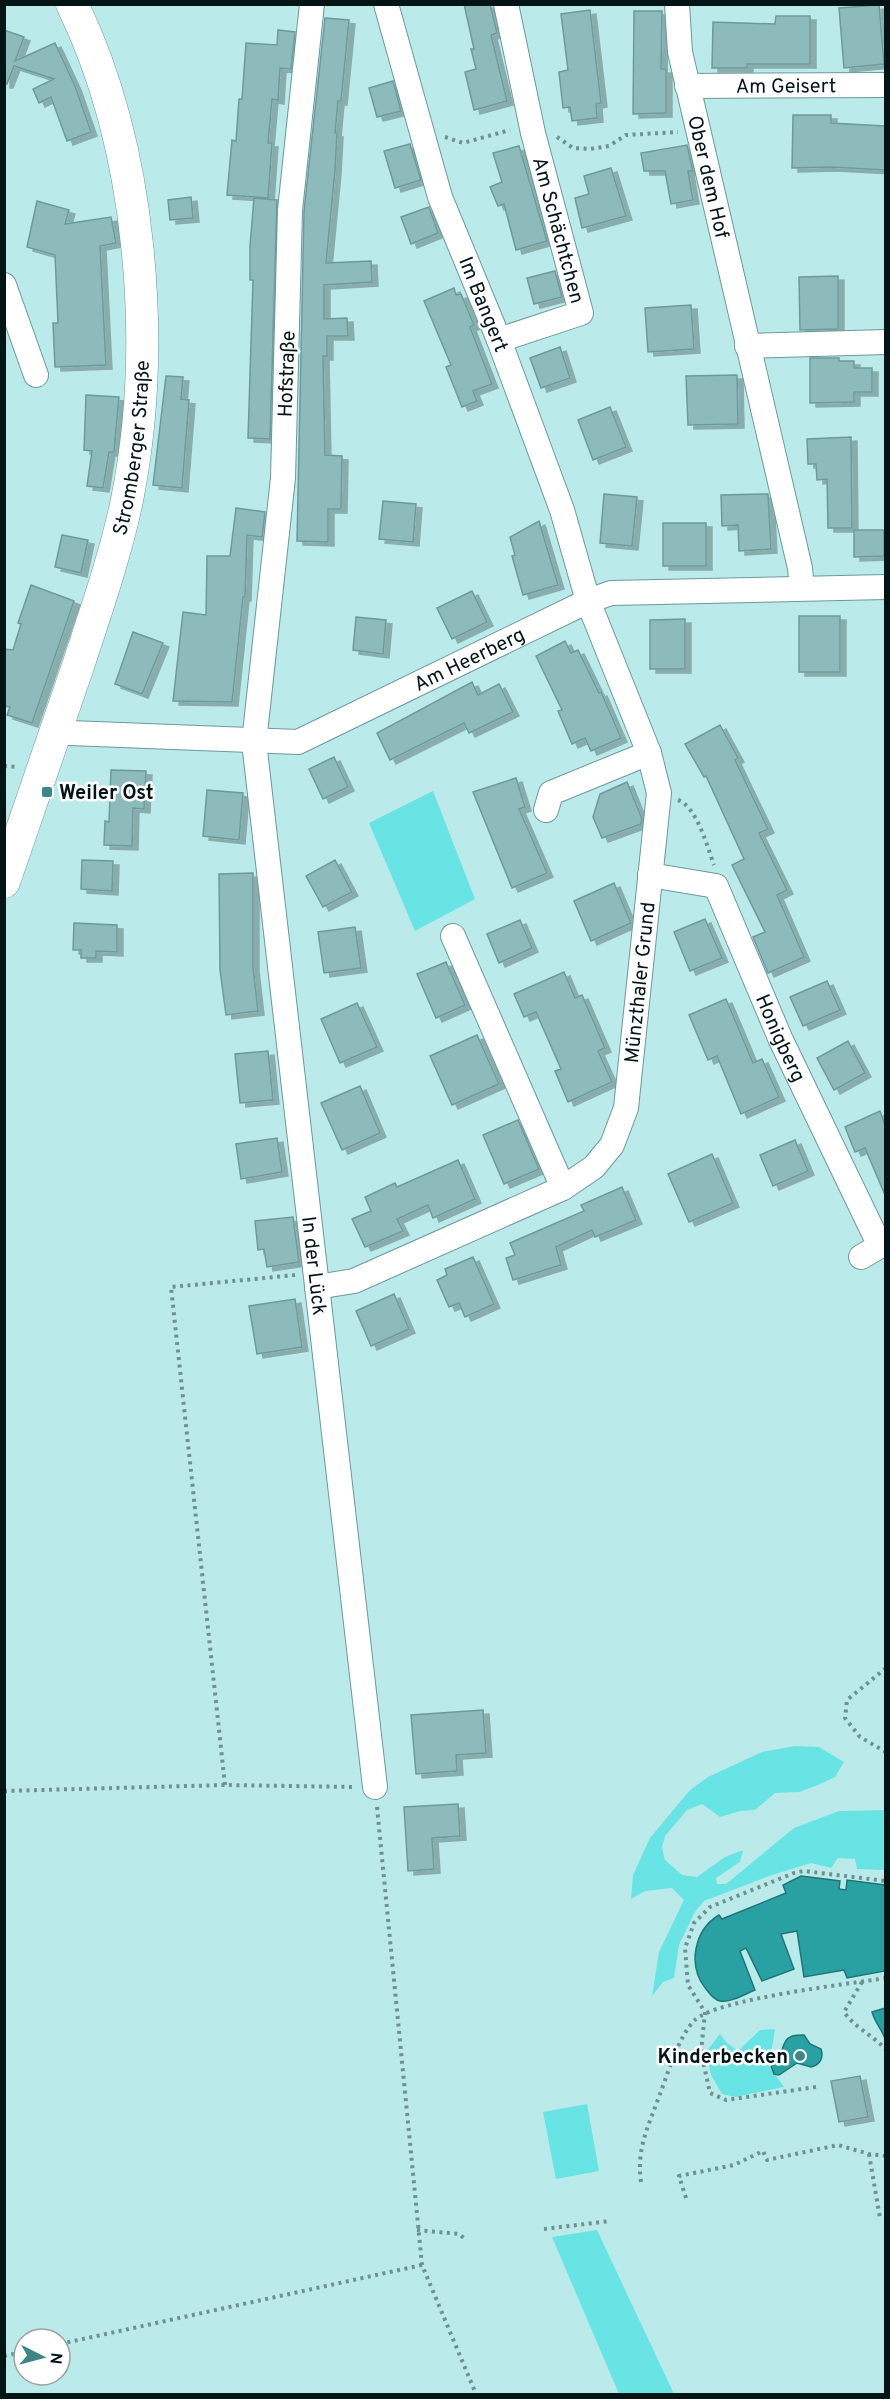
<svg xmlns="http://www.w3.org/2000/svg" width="890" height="2399" font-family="Overpass,sans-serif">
	<defs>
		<filter id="shadow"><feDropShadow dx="6" dy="4" stdDeviation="0" flood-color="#0004"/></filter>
	</defs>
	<rect width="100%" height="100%" fill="#bbeaea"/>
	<g fill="#69e4e4">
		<path d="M433 791 475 899 415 931 369 823Z"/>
		<path d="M795 1746 819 1747 844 1762 835 1777 818 1785 799 1792 775 1793 755 1810 740 1811 720 1817 702 1804 687 1810 665 1836 662 1847 665 1860 682 1875 697 1877 725 1857 743 1850 740 1862 716 1878 717 1884H726L794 1828 839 1811 885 1810V1870L857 1869 855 1859 838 1858 831 1868 811 1863 769 1876 704 1901 695 1912 679 1945 674 1978 663 1982 652 1996 659 1952 684 1900 672 1888 645 1891 631 1899 633 1875 650 1838 690 1790 708 1777 762 1752Z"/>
		<path d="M775 2029 769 2066 784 2087 735 2097 722 2094 711 2075 706 2052 720 2034 726 2042 738 2051 760 2030Z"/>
		<path d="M587 2104 599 2171 556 2179 543 2112Z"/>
		<path d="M597 2230 674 2394H619L552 2237Z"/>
	</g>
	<g fill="#29a1a2" stroke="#1e7777" stroke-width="1.5">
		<path d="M801 1876 840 1881 839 1889 846 1890 847 1880 885 1885V1971L847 1978 844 1970 804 1977 797 1931 781 1934 794 1969 762 1981 746 1948 740 1951 755 1990C745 1994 730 2003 720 2001 714 2000 709 1993 706 1989 687 1966 694 1930 719 1915L722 1919 786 1893 783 1885Z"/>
		<path d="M885 2008H886L885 2039C882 2029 876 2025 872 2012Z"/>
		<path d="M804 2035 810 2044 821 2049C824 2058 820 2065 811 2067L797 2063 779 2075 774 2074 771 2066C773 2064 776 2062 778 2059 786 2045 781 2034 804 2035Z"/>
	</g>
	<g fill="#8dbbbb" stroke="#6d9b9b" stroke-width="1.5" filter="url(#shadow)">
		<path d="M464 4H490L497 33 491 35 507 101 474 110 465 72 476 69 471 49H474Z"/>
		<path d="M879 5 884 64 844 68 839 8Z"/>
		<path d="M590 10 601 103 596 104 597 118 572 121 570 107 563 108 559 72 568 70 561 14Z"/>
		<path d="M634 11H662L661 69H666V113L633 114Z"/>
		<path d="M776 16H810V64H747V68H712L713 22 775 24Z"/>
		<path d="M325 18 349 20 341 101H338L335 133H337L335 170 326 263 371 261 372 282 324 285V319L347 318 348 336H327V356H323L325 455 342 456 341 509H328V542L297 541 304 211Z"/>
		<path d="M4 30 24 37 15 61 55 43 75 86 91 132 67 141 51 97 39 103 33 89 54 79 14 66 7 84H4Z"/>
		<path d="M278 30 295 32 291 69 280 68 278 100 272 99 268 143H272L268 198 227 195 232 140 236 141 239 99H242L246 43 277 45Z"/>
		<path d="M393 81 401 111 377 117 369 88Z"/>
		<path d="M793 115H831V123L885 126V170L831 167 792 168Z"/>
		<path d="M410 144 421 180 395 188 384 151Z"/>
		<path d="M687 145 693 171H688L693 200 671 204 665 171H644L641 153Z"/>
		<path d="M519 146 547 241 516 250 504 204 498 206 490 187 502 182 493 153Z"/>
		<path d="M611 168 626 216 582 228 575 198 589 194 584 176Z"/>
		<path d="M191 197 193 218 170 220 168 200Z"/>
		<path d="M254 198 277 200 270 439 248 438 253 280H250V246Z"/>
		<path d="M37 201 69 210 65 224 111 217 116 243 100 246 106 365 55 367 53 323H58L55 255 27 247Z"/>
		<path d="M429 207 438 233 411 244 401 217Z"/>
		<path d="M555 271 562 297 534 304 527 278Z"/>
		<path d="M838 276V329L800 330 799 277Z"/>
		<path d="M454 288 456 295 461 294 474 325 470 327 492 384 473 391 477 401 462 407 446 367 451 365 424 301Z"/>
		<path d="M691 305 694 349 648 352 645 308Z"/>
		<path d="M560 347 570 378 541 388 530 358Z"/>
		<path d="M810 358H839V361H854V368H872V392H854V402L810 403Z"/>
		<path d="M737 375 738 424 688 425 686 376Z"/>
		<path d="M166 376 183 377 181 399 189 400 182 488 153 485Z"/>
		<path d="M86 395 119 397 114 452H109L103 488 87 486 92 451 84 450Z"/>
		<path d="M610 407 626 447 593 460 578 420Z"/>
		<path d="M851 437 852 528H828L827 479 817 480 816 464H808L807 439Z"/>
		<path d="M604 494 637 497 632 546 600 543Z"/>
		<path d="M768 494 771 549 739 551 738 525 722 526 721 495Z"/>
		<path d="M383 501 416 504 413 542 379 539Z"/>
		<path d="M236 508 265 512 262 537 247 535 245 597H243L232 702 173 701 183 612 206 615 207 556H230Z"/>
		<path d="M539 521 558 585 523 595 512 556 515 555 510 537Z"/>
		<rect x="663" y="523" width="43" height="43"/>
		<path d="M854 530H884V556L854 557Z"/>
		<path d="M62 535 88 540 81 573 55 567Z"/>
		<path d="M31 585 74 601 32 723 7 715 10 707 4 706V649L13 650 21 624 18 623Z"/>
		<path d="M472 591 487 622 452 639 437 608Z"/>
		<rect x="799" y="616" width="41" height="56"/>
		<path d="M356 617 386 620 383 654 353 650Z"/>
		<path d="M685 619V669H650V620Z"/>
		<path d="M133 632 163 643 142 694 115 684Z"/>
		<path d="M565 641 571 653 578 650 599 693 601 692 621 738 591 751 585 738 572 744 558 711 562 710 536 656Z"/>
		<path d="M472 682 478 695 499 684 513 712 469 733 464 723 390 760 377 733Z"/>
		<path d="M720 725 738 758 735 760 768 829 759 833 787 890 777 895 804 957 768 973 753 937 765 932 732 865 744 859 706 776 704 777 685 744Z"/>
		<path d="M334 757 348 787 323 799 309 769Z"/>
		<path d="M111 770 146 771 144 809 133 808 132 846 104 845 105 821 109 822Z"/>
		<path d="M516 778 525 807 519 809 547 873 512 888 473 792Z"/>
		<path d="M627 782 642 819 641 824 602 838 593 817 600 794Z"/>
		<path d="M207 790 243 793 239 840 203 836Z"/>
		<path d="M82 860 113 861 112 891 81 889Z"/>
		<path d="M335 860 352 892 323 907 306 876Z"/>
		<path d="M253 873V967L258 1011 226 1015 220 970 219 874Z"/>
		<path d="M614 883 631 923 591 941 574 901Z"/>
		<path d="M705 919 722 958 690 971 674 932Z"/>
		<path d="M520 920 532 948 499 963 487 934Z"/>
		<path d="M74 923 117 925V952L96 951V958H81V950H73Z"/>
		<path d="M355 927 361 968 324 973 318 932Z"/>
		<path d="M446 962 465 1005 436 1018 417 974Z"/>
		<path d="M564 972 575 998 582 995 605 1048 598 1051 612 1082 568 1102 555 1071 561 1069 536 1012 524 1017 514 994Z"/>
		<path d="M827 981 840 1010 803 1026 790 997Z"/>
		<path d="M726 999 753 1063 762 1059 779 1097 741 1114 717 1056 708 1060 689 1015Z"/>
		<path d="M357 1003 377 1047 340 1063 321 1019Z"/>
		<path d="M477 1035 499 1084 452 1105 430 1056Z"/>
		<path d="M848 1041 865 1073 834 1090 817 1058Z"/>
		<path d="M268 1051 273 1100 240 1103 235 1054Z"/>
		<path d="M360 1086 380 1133 342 1150 321 1103Z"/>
		<path d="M880 1111 885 1125V1195L865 1148 855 1152 845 1127Z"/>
		<path d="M518 1120 539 1169 504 1184 483 1135Z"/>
		<path d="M277 1138 282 1172 241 1179 236 1144Z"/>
		<path d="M795 1140 808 1171 773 1186 760 1155Z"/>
		<path d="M712 1154 733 1203 689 1222 668 1174Z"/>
		<path d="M458 1160 475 1199 433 1218 428 1205 397 1219 403 1231 365 1247 352 1219 371 1211 365 1197 395 1183 397 1187Z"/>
		<path d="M622 1187 636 1220 595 1237 592 1230 556 1247 561 1265 513 1280 506 1258 515 1255 510 1243 584 1211 581 1205Z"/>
		<path d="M293 1217 299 1262 267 1267 264 1249 258 1250 255 1221Z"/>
		<path d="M473 1257 494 1304 465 1317 459 1303 449 1307 437 1280 447 1275 445 1269Z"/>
		<path d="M394 1294 409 1329 371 1346 356 1311Z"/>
		<path d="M295 1299 302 1347 257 1354 249 1306Z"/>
		<path d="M483 1710 486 1753 456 1755 457 1771 416 1774 411 1715Z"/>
		<path d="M458 1804 460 1836 432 1838 434 1869 408 1871 404 1807Z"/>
		<path d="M860 2076 868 2117 839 2122 831 2081Z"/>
	</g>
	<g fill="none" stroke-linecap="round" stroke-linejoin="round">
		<g stroke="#6c9999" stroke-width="26">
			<g id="minor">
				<path id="s1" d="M312 4 290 210 283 478 254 742 375 1787"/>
				<path id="s2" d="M677 4 680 52 800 568 802 588"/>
				<path id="s3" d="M687 86 886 85"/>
				<path d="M4 285 36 375"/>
				<path d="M499 340 581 313 533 133 506 4"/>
				<path d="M747 346 886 342"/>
				<path id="s4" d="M57 729 70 733 298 742 588 601 611 593 886 587"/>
				<path d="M546 810 551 793 649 753"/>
				<path id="s5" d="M650 875 716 886 780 1038 880 1246 861 1257"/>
				<path d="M453 936 563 1188"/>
				<path id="s6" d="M317 1287 354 1281 563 1188 594 1167 612 1145 626 1108 659 793 649 753 588 601 562 510 499 340 440 197 386 4"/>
			</g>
		</g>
		<g stroke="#6c9999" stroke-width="33">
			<g id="major">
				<path id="s7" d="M4 882C29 810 54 738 78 666 96 611 115 557 127 500 158 345 142 147 72 4"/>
			</g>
		</g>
		<g stroke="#6f9191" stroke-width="4" stroke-dasharray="3 4.5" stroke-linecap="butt">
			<path d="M445 137 463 143 510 130"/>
			<path d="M557 137 573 148 590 149 609 146 626 135 678 132"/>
			<path d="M4 766 19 767"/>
			<path d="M678 800C697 807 707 846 714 865"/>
			<path d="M886 1668 847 1700 845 1718 860 1737 886 1752"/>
			<path d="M225 1785 171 1287 296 1275"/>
			<path d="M4 1791 225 1785 355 1787"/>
			<path d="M377 1807 422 2265 476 2394"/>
			<path d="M862 1982 844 2012C855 2028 873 2035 886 2050"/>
			<path d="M816 2087 726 2100 710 2093 701 2052 705 2012 688 1985 685 1948 694 1923 710 1907 794 1873 804 1871 886 1881"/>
			<path d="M869 2154 880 2218"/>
			<path d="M641 2182C636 2148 649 2125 660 2094 668 2073 679 2035 695 2020 717 1999 849 1984 886 1978"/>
			<path d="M686 2198 679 2176 734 2165 763 2151 767 2160 838 2145 869 2154 886 2156"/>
			<path d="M544 2229 610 2221"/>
			<path d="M417 2230 459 2234 465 2239"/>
			<path d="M60 2344 422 2265"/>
			<path d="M4 2356 24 2352"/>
		</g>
		<use href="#minor" stroke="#fff" stroke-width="24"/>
		<use href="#major" stroke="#fff" stroke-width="32"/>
	</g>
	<g fill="#3e8686" stroke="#fff" stroke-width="2">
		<rect x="41" y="786" width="12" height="12" rx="3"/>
		<circle cx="800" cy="2056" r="6"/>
	</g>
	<g text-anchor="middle" stroke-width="5" stroke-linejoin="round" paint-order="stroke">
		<g font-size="20" fill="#031414" stroke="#fff">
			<text dy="7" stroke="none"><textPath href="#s3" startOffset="99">Am Geisert</textPath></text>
			<text dy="7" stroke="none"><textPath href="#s2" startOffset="176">Ober dem Hof</textPath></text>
			<text transform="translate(559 230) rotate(75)" y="7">Am Schächtchen</text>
			<text transform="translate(484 304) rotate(68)" y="7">Im Bangert</text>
			<text transform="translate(286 374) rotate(-88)" y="7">Hofstraße</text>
			<text dy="7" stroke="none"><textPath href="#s7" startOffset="454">Stromberger Straße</textPath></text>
			<text dy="7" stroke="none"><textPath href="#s4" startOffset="432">Am Heerberg</textPath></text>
			<text dy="7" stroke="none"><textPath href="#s6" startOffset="498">Münzthaler Grund</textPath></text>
			<text dy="7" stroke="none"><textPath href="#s5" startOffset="232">Honigberg</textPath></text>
			<text dy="7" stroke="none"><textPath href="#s1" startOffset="1268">In der Lück</textPath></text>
		</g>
		<g font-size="20" font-weight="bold" fill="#031414" stroke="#fff" text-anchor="start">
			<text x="59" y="799">Weiler Ost</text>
			<text x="788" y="2063" text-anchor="end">Kinderbecken</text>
		</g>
	</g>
	<rect width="890" height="2399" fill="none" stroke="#031414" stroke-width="12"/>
	<g transform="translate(42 2357) rotate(96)"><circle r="28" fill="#ffffff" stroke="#9aa1a1" stroke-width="1.5"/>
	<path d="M0-4.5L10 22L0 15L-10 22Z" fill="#3e8686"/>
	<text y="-9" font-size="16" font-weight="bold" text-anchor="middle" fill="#031414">N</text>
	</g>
</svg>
